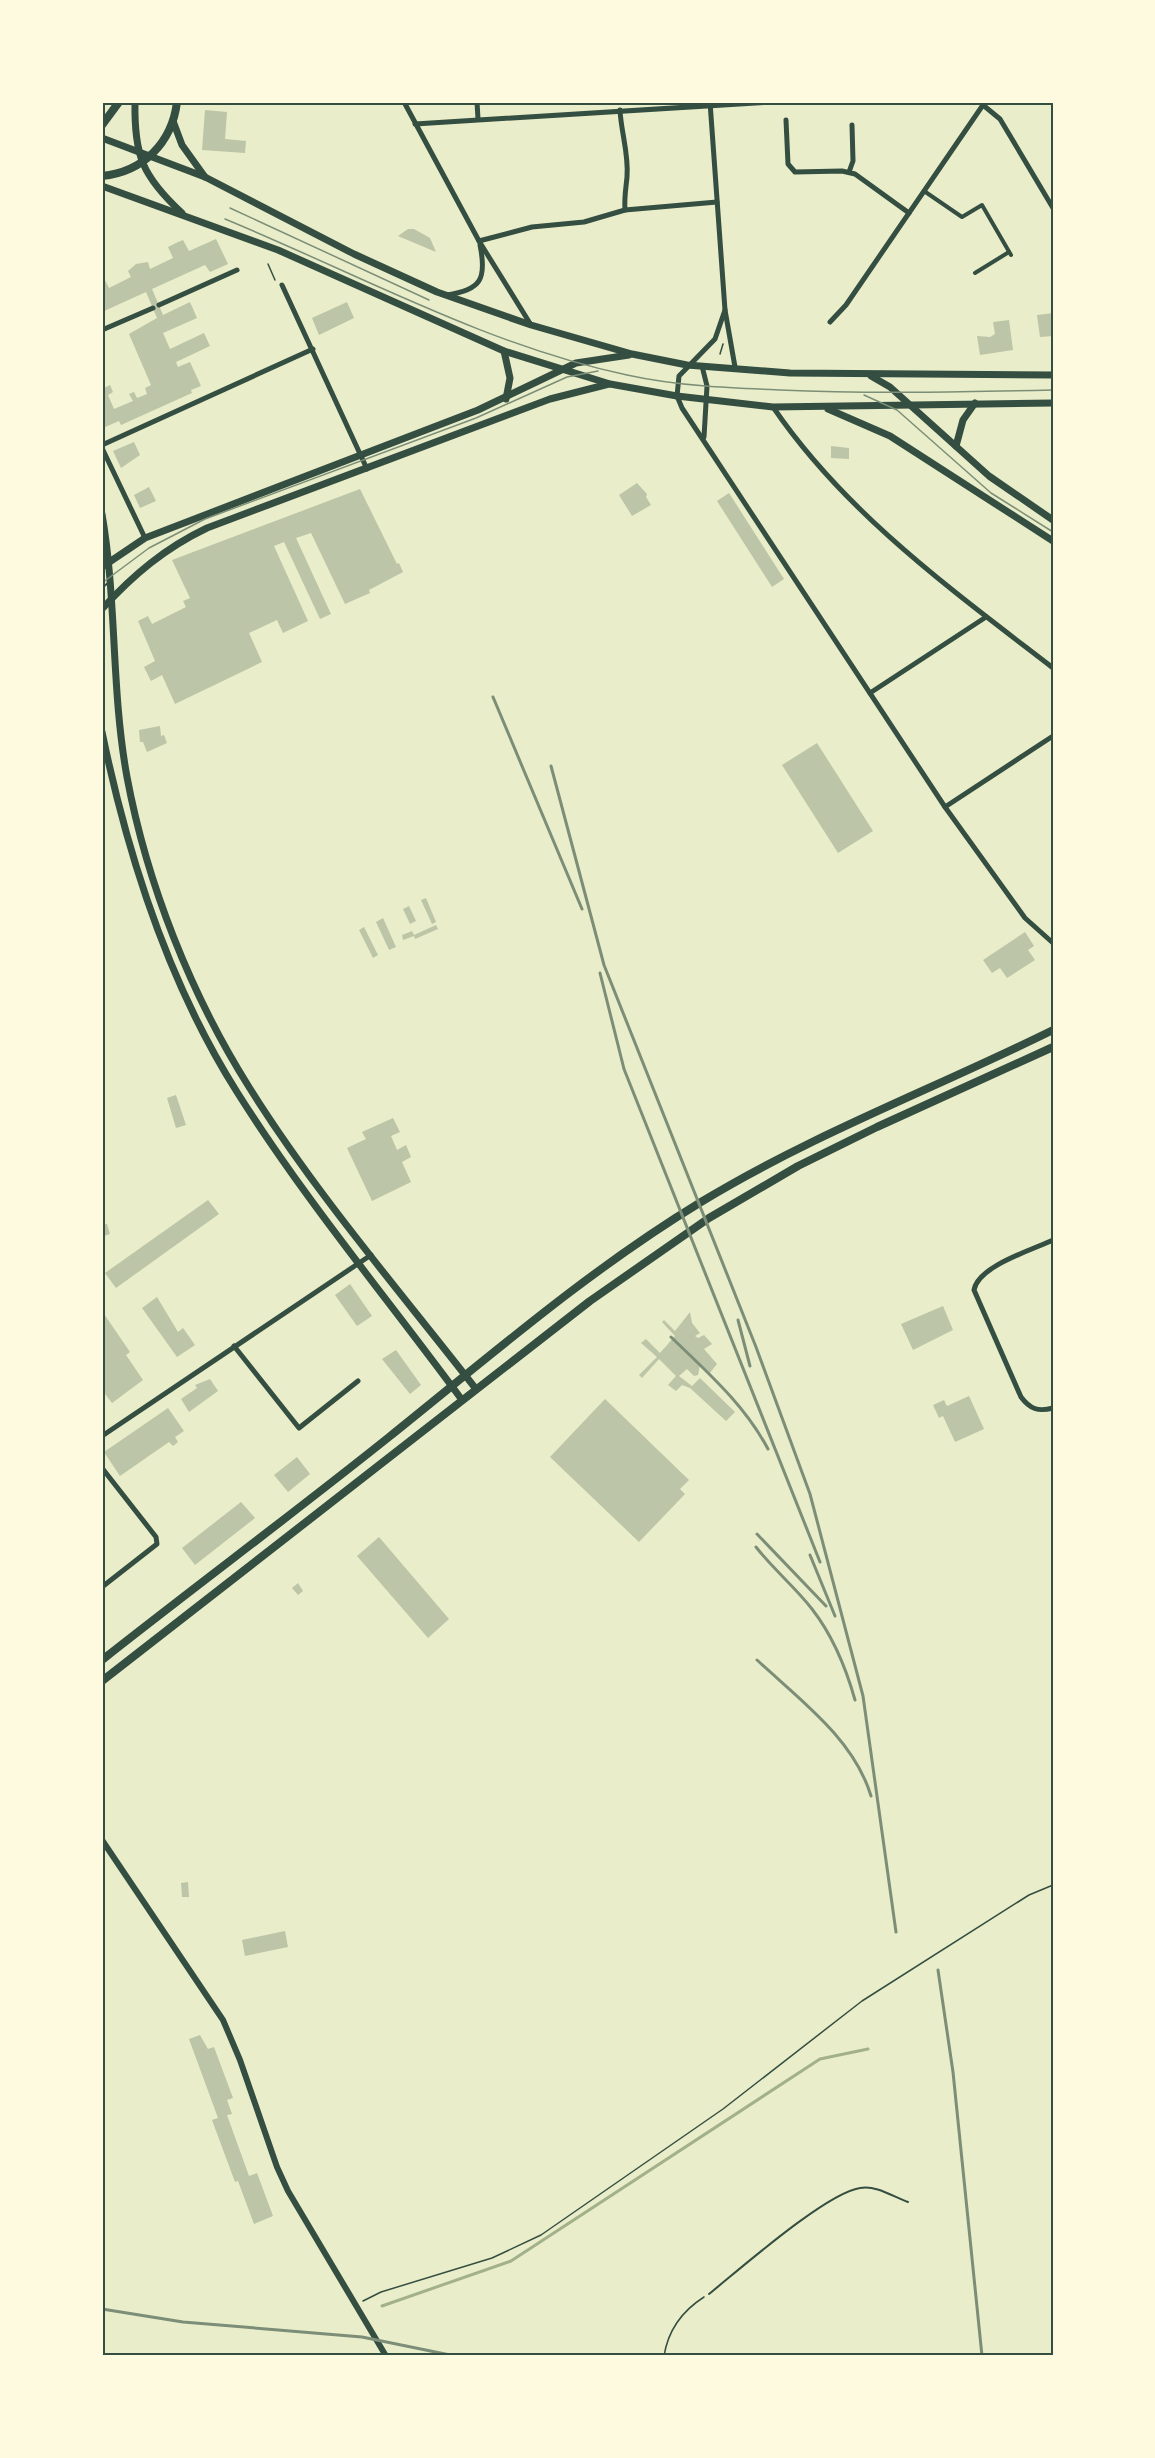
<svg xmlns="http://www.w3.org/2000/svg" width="1155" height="2458" viewBox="0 0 1155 2458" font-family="Roboto,sans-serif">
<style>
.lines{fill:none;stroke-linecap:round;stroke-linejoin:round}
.stream{stroke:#a3b18a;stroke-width:3}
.building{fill:#bcc5a7}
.path{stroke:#344e41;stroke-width:1.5}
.service{stroke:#344e41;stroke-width:2}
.pedestrian{stroke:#344e41;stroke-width:4}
.minor{stroke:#344e41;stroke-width:5}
.tertiary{stroke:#344e41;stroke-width:6}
.secondary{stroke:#344e41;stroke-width:7}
.primary{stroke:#344e41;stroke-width:8}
.tram{stroke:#7c8e77;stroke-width:1.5}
.rail{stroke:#7c8e77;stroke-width:3}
.neatline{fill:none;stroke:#344e41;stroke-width:2}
</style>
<rect width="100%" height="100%" fill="#e9edc9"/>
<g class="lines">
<polyline class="stream" points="382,2306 511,2261 820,2059 868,2049"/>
</g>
<g class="building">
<polygon points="205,110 227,112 225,139 246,141 245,153 202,150"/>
<polygon points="408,229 414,229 430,238 436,252 398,236"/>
<polygon points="216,239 228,264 210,272 205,265 152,289 163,315 190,302 197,318 163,333 170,349 204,333 210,346 176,362 178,367 190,362 201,386 191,390 192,393 121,425 119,421 103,428 102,389 110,385 113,392 108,395 114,409 133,401 129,394 134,392 137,398 147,394 145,388 151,385 129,334 157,318 146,292 102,312 102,274 109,288 131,277 128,271 136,264 148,262 150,269 173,258 168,247 178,242 183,240 189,251"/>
<polygon points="347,302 354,318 319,335 312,318"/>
<polygon points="1053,313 1053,336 1040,337 1037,315"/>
<polygon points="1009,320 1013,350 980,355 977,336 990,337 995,334 993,322"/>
<polygon points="134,442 140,455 121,468 113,451"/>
<polygon points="831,446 849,448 849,459 831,458"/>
<polygon points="637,483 647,494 646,497 651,505 632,516 619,495"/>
<polygon points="149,487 156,501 140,508 134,495"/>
<polygon points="360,489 397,564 399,563 403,572 369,590 370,593 345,604 311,533 296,538 331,614 320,619 284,542 274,546 308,621 283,633 277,620 249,633 262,662 175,704 162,675 151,681 144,667 155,661 138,621 148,616 152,624 186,607 183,601 190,598 172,560"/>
<polygon points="729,493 784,579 772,587 717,501"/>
<polygon points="160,726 161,736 164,735 167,743 147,752 143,742 140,742 139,730"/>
<polygon points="817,743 873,831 838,853 782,765"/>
<polygon points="426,898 436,922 432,924 421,900"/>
<polygon points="409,906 416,921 410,924 403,909"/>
<polygon points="383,918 396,947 389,950 376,922"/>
<polygon points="436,925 438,929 415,939 414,936 403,940 402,935 412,931 414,935"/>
<polygon points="364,927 378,955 373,958 359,930"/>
<polygon points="1025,932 1034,946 1028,950 1035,960 1007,978 1000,968 992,973 983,960"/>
<polygon points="176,1095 186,1125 176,1128 167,1098"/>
<polygon points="393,1118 400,1132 391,1136 397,1150 406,1145 411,1157 402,1162 411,1182 372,1201 347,1148 366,1139 362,1132"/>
<polygon points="208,1200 219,1214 116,1288 105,1273"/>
<polygon points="107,1224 110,1234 104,1236 102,1225"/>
<polygon points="350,1284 372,1316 357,1326 335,1295"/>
<polygon points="157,1297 178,1332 183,1328 195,1345 177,1357 142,1308"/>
<polygon points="943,1306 953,1330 913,1350 901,1324"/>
<polygon points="102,1311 130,1352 126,1355 143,1380 112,1403 102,1390"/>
<polygon points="690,1312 692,1323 700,1333 695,1336 698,1338 704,1335 712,1344 704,1349 717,1364 709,1374 700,1365 698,1375 694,1376 687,1369 679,1376 692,1386 700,1378 735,1412 726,1421 690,1388 682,1385 676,1391 668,1385 676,1376 659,1359 642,1378 639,1375 657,1357 641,1343 646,1339 660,1353 675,1336 662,1322 664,1320 675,1331"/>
<polygon points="396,1350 421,1385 410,1394 382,1359"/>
<polygon points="210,1379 218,1391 189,1412 181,1399 197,1388 195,1385"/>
<polygon points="969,1396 984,1429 955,1442 943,1416 939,1418 933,1405 944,1400 947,1406"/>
<polygon points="605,1399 689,1480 680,1489 685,1494 639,1542 550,1457"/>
<polygon points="168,1408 184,1431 175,1437 178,1442 173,1446 169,1442 120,1476 104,1452"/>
<polygon points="297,1457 310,1474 288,1492 274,1475"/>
<polygon points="241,1502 255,1518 195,1565 182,1548"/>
<polygon points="379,1537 449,1619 428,1638 357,1556"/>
<polygon points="298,1583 303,1591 298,1595 292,1588"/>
<polygon points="188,1882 189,1897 182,1897 181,1883"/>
<polygon points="285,1931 288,1947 245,1956 242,1940"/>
<polygon points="200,2035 208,2049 214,2047 233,2098 227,2100 232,2114 227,2115 249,2176 257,2173 273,2216 254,2224 238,2181 235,2182 212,2120 218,2118 189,2039"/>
</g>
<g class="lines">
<g class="path">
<polyline points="268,264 275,280"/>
<polyline points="720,354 723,344"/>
<polyline points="363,2301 381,2292 492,2258 541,2235 723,2109 862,2001 1029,1895 1053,1885"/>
<path d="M664 2356C668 2331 682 2311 704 2297"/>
</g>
<g class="service">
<polyline points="102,588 109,582"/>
<path d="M709 2294C739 2270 826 2193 860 2188 876 2185 892 2196 908 2202"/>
</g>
<g class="pedestrian">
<polyline points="924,191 962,217 982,205 1011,255"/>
<polyline points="975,273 1009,252"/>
</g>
<g class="minor">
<polyline points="404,102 479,241 531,325"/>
<polyline points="477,102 478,119"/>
<polyline points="710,102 725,310 735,367"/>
<polyline points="983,105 1000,119 1053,208"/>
<path d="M620 110C621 132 629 154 627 177 626 188 624 198 625 210"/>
<polyline points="786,120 788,164 795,172 842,171 855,174 909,213"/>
<polyline points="415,124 770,102"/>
<polyline points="849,172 853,161 852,125"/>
<polyline points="479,241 532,227 584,222 625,210 717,202"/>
<polyline points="282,285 367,469"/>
<path d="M447 295C481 290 487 279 480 245"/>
<polyline points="159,305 237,270"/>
<polyline points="725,310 715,339 679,376 677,396 682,408 945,807 1025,918 1053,943"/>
<polyline points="830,322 846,305 985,102"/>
<polyline points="102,330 153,308"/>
<polyline points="702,366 707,386 704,437"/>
<path d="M773 407C846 514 952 590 1053 668"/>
<polyline points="102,445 313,349"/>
<polyline points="102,448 145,538"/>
<polyline points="870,693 986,617"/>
<polyline points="945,807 1053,736"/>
<path d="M1053 1240C1032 1250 978 1266 974 1290L1021 1397C1030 1409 1038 1412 1053 1408"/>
<polyline points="234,1346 299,1428 358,1381"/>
<polyline points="102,1436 371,1255"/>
<polyline points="102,1468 156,1537 157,1544 102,1587"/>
</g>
<polyline class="tertiary" points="102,1840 223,2020 240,2060 277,2167 288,2191 386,2356"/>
<g class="secondary">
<path d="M135 102C134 155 142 176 182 213"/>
<polyline points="173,121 182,145 205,177"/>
<polyline points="102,138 205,177 354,254 437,292 531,325 632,354 687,365 790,373 1053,375"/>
<polyline points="102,186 278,250 504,351 610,384 677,396 773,407 1053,403"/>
<polyline points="504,351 510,378 506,399"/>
<polyline points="871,376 890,387 989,476 1053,520"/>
<polyline points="828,409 890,436 1053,541"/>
<polyline points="956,446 963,420 975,403"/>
<path d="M102 514C117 601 111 690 127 777 147 884 191 995 249 1087 316 1194 399 1290 476 1389"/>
<polyline points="102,567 145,538 478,410 576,363 629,355"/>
<path d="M102 609C133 575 165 548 207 528L550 399 609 384"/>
<path d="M102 732C128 858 168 983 237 1092 305 1200 387 1298 462 1400"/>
</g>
<g class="primary">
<polyline points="102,125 119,102"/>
<path d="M102 176C143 172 172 143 177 102"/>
<path d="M102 1660C197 1585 294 1513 389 1437 490 1356 589 1270 701 1202 813 1134 936 1088 1053 1030"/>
<polyline points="102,1681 590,1301 709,1218 798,1166 877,1127 1053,1047"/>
</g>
<g class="tram">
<polyline points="230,208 429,300"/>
<path d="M225 219C358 274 486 345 627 375 677 386 729 388 780 390 871 394 962 392 1053 390"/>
<polyline points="864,395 897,410 991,493 1053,532"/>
<polyline points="102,583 149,548 205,519 476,418 567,377 598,371"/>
</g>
<g class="rail">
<polyline points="493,697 582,909"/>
<polyline points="551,766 604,965 756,1347 810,1494 863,1696 896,1932"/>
<polyline points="600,973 624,1069 820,1562"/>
<polyline points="738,1320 750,1366"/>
<path d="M671 1337C707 1372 744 1404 768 1449"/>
<polyline points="757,1534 826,1606"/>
<path d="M756 1547C773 1569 795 1587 812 1609 833 1636 846 1668 855 1700"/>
<polyline points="810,1555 835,1616"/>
<path d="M757 1660C799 1699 854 1739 871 1796"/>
<polyline points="938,1970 953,2072 982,2356"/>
<polyline points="102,2309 183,2322 362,2337 455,2356"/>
</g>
</g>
<rect width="1155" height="2458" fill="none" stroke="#fefae0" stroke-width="207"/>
<rect x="104" y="104" width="948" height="2250" class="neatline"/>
</svg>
